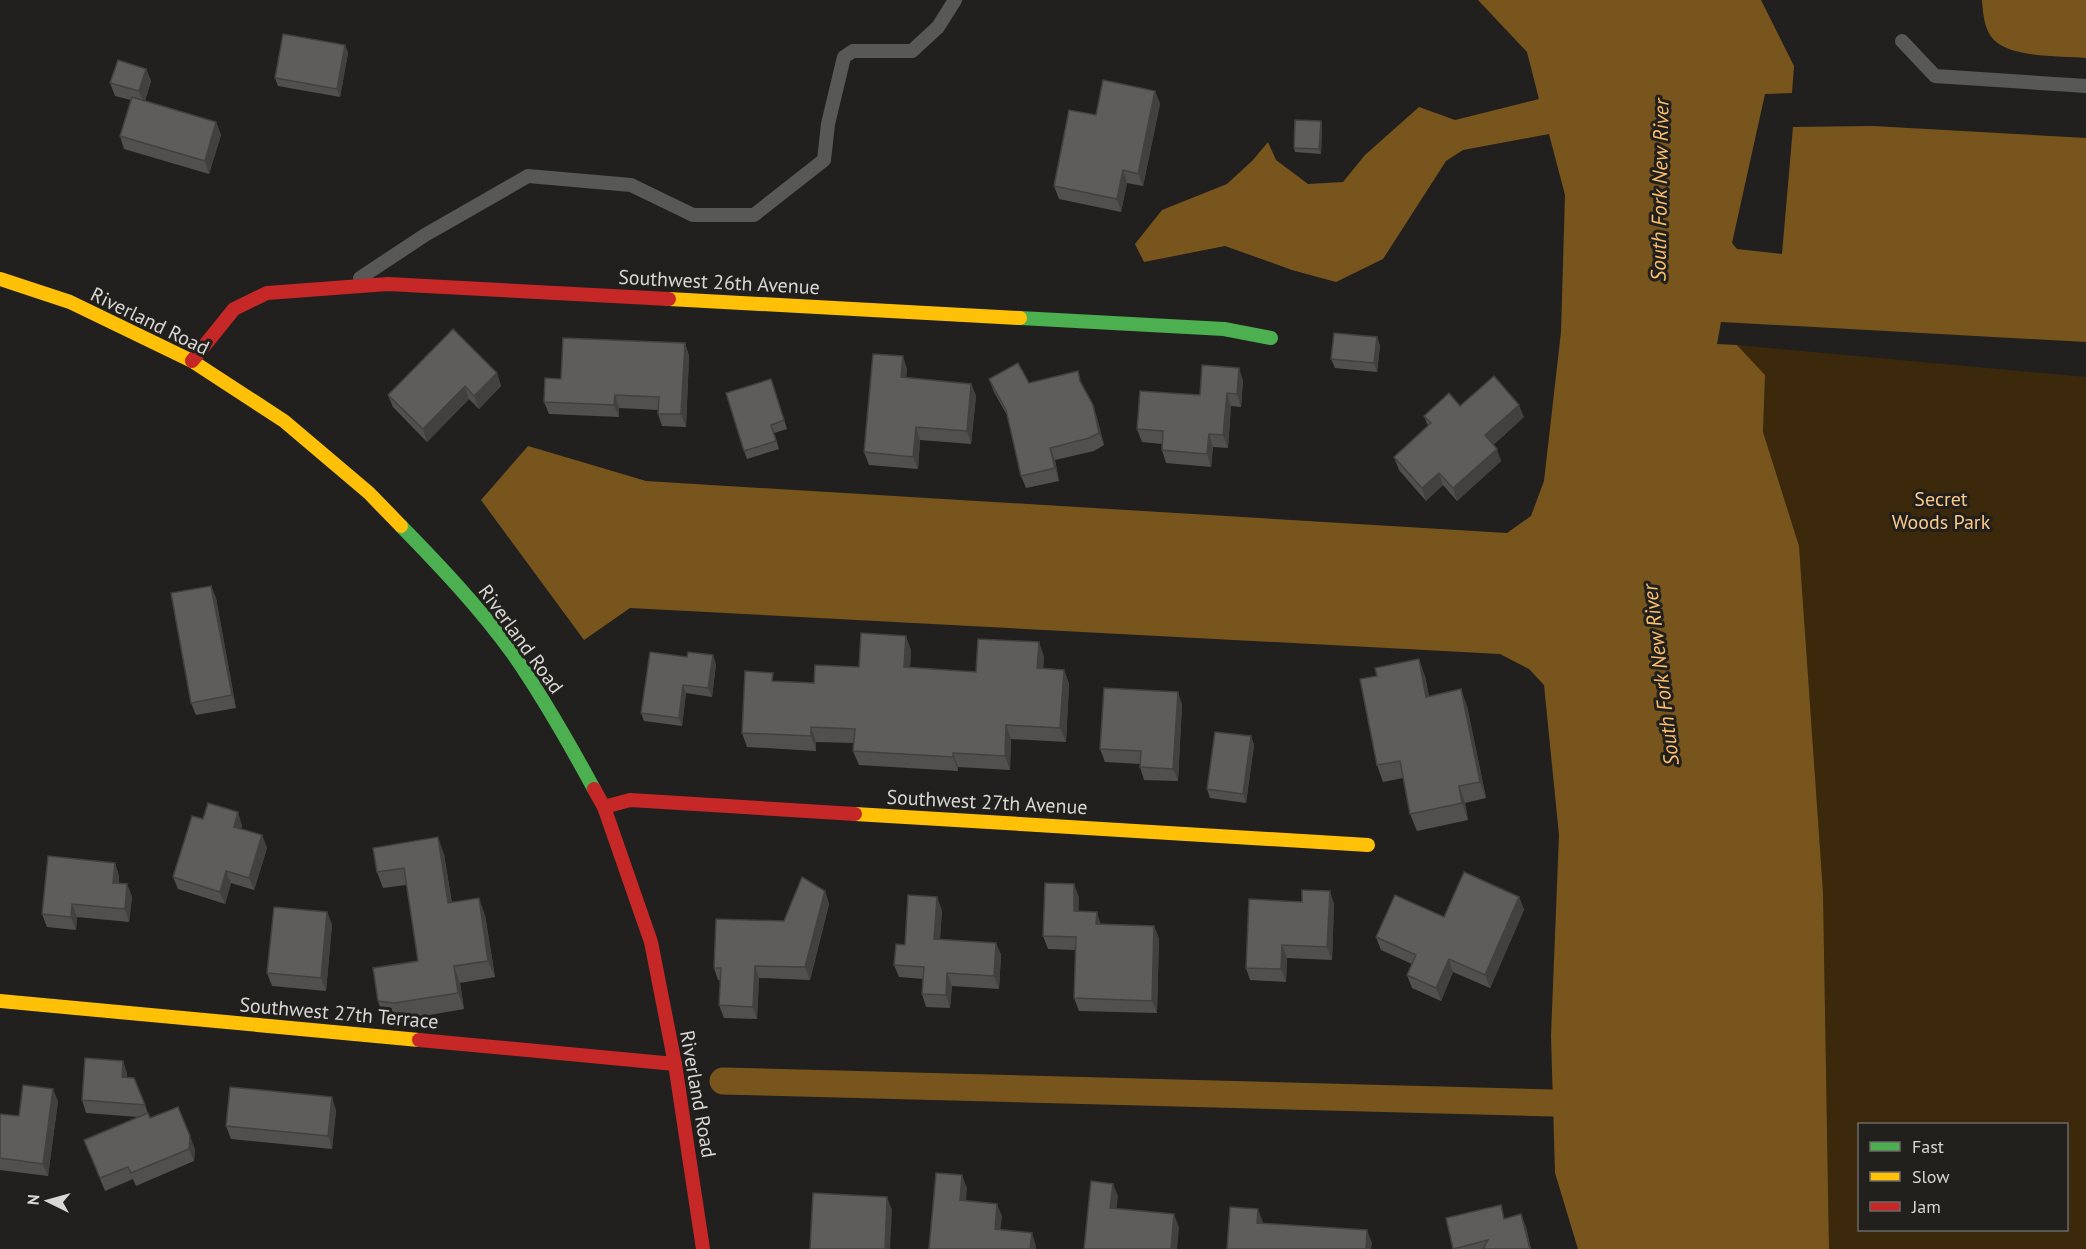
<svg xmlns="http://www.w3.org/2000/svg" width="2086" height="1249" viewBox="0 0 2086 1249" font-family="'PT Sans',sans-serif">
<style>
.green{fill:#3c280a;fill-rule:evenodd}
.water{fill:#79551e}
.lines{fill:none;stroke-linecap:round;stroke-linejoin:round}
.canal{stroke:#79551e;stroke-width:27}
.lane{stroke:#585857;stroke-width:14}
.fast{stroke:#4caf50;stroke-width:14}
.slow{stroke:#ffc107;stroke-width:14}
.jam{stroke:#c62828;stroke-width:14}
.wall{fill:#51504f}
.shaded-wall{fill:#424140}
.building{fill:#5e5d5c;stroke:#424140;stroke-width:1.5}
.labels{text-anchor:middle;stroke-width:6;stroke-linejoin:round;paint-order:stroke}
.street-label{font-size:20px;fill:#d8d7d5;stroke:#22201d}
.park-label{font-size:20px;fill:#fbca8c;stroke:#22201d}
.water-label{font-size:21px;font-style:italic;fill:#fcbf6e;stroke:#22201d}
</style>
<rect width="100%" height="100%" fill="#21201e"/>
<path class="green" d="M1737 345 2086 377V1249H1829L1823 892 1799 546 1763 432 1765 375ZM1860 1124H2066V1230H1860Z"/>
<g class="water">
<polygon points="1478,0 1761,0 1794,66 1792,93 1765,94 1732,243 1737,249 1782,254 1793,127 1873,126 2086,138 2086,342 1721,322 1717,344 1737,345 1765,375 1763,432 1799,546 1823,892 1829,1249 1578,1249 1555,1173 1551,1036 1559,835 1544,685 1529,669 1500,654 630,608 584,640 481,500 528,446 646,481 1507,533 1531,516 1544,481 1561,332 1565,195 1549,134 1463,150 1446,161 1383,259 1336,282 1292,270 1225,246 1144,262 1135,244 1162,210 1227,184 1253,160 1268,142 1276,160 1308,184 1343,182 1365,155 1419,107 1455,120 1539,99 1527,52"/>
<path d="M1982 0H2086V58C2061 56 2012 58 1994 40 1984 30 1983 13 1982 0Z"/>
</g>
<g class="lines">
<polyline class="canal" points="723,1081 1589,1104"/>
<g class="lane">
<polyline points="1902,41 1935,76 2086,86"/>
<polyline points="360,278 425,235 528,176 631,185 693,215 754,215 824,160 828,124 844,57 853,51 912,51 938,27 955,0"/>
</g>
<g class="fast">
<polyline points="1020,318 1224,329 1271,338"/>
<path d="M401 526C440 566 480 608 513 654 543 697 569 743 594 789"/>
</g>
<g class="slow">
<polyline points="0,279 70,302 192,361 284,421 369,493 401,526"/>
<polyline points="669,299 1020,318"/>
<polyline points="855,814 1368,845"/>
<polyline points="0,1001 419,1040"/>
</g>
<g class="jam">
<polyline points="192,361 234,309 267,293 388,284 669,299"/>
<polyline points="594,789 604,807 651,942 675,1064 703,1249"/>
<polyline points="604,807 630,800 855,814"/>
<polyline points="419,1040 675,1064"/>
</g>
</g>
<g class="wall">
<polygon points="345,45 348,53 340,97 278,86 275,78"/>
<polygon points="146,69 151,81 145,101 216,122 221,135 209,174 124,149 120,136 131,100 115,96 110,83"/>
<polygon points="1155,91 1160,104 1143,186 1127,183 1121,212 1059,199 1054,186 1096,115"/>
<polygon points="1321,121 1322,126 1321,154 1295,152 1294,148"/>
<polygon points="1377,337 1380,346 1377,372 1335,368 1331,359"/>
<polygon points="685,343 689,356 686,427 662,426 658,414 658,410 619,408 619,417 549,414 544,402 561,379"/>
<polygon points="907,369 906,378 971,384 976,396 971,444 920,440 918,469 869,465 864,452"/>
<polygon points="497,373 501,386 479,409 469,399 427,442 393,407 388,395"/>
<polygon points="771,379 787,429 774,433 779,449 747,459 744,451"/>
<polygon points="989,379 1029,383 1082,384 1083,387 1093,405 1097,418 1104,445 1094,451 1055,460 1059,481 1026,488 1021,476 1008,417 994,392"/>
<polygon points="1243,380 1241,407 1231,406 1228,448 1213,447 1211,467 1166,463 1162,450 1162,444 1142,442 1137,429 1200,395"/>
<polygon points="1460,406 1524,417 1493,445 1501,461 1457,501 1443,485 1426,501 1399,470 1394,457 1428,426 1424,416"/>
<polygon points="211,586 216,598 236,708 196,715 191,703"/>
<polygon points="911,650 910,668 976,672 1044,656 1043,669 1064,670 1069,684 1066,742 1011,739 1010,770 958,767 958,771 859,765 853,751 854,743 816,742 816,751 747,747 742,733 776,681 814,683"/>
<polygon points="687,657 716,664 712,697 686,693 682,726 644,721 641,713"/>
<polygon points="1425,676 1429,696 1467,706 1486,798 1465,803 1468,820 1417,831 1410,814 1403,778 1383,782 1377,765"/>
<polygon points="1182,704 1178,781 1144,780 1140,767 1140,764 1105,762 1100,749"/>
<polygon points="1251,736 1254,745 1246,803 1210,798 1207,789"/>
<polygon points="203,819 242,825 241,829 262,835 267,848 254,890 231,883 225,904 178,889 173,877"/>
<polygon points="444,854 452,903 485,915 495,977 460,983 464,1009 401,1020 384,1018 378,1001 418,961 406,885 383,888 377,872"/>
<polygon points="115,863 119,876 119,883 127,884 132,897 129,922 77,917 76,930 47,927 42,914"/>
<polygon points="825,891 829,904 810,980 759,978 757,1019 724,1018 719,1005 721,981 718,980 714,968 784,921"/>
<polygon points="1079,897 1078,912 1101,925 1154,926 1159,939 1157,1013 1079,1011 1074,998 1076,950 1048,949 1043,936"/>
<polygon points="1519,897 1524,910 1490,988 1453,972 1441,1001 1412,988 1407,975 1412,964 1381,950 1376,937 1444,917"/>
<polygon points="1334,904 1332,960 1287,958 1286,982 1250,980 1246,968"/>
<polygon points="942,910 940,939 996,943 1001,955 999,989 952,986 950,1008 926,1007 922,994 923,979 899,977 894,965 905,945"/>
<polygon points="327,912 332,925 326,991 272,986 267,973"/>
<polygon points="123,1061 127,1074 127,1077 134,1078 150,1118 195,1149 194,1161 136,1186 133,1179 105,1191 84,1140 138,1117 86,1113 82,1100"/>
<polygon points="58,1101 48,1176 0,1170 0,1114 19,1116"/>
<polygon points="336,1110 332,1149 231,1139 226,1126"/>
<polygon points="1506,1218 1526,1227 1531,1249 1454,1249"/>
</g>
<g class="shaded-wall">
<polygon points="345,45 348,53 340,97 337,89"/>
<polygon points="146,69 151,81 144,104 139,91"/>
<polygon points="1155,91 1160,104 1143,186 1138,174"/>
<polygon points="1321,121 1322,126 1321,154 1319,149"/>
<polygon points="216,122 221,135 209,174 205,161"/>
<polygon points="1123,170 1127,183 1121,212 1117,199"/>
<polygon points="1377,337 1380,346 1377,372 1374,363"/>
<polygon points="685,343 689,356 686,427 681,414"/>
<polygon points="903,356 907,369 905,390 901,377"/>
<polygon points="1239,368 1243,380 1241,407 1237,394"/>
<polygon points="497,373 501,386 479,409 474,396"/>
<polygon points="971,384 976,396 971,444 967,431"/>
<polygon points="465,386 469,399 427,442 423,429"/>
<polygon points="1227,393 1231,406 1228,448 1223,435"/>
<polygon points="615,395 619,408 619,417 614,405"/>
<polygon points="1093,405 1097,418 1104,445 1099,433"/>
<polygon points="1519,405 1524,417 1490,448 1485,435"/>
<polygon points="916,427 920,440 918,469 913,457"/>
<polygon points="1209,434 1213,447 1211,467 1207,454"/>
<polygon points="1050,448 1055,460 1059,481 1055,468"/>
<polygon points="1497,449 1501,461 1457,501 1453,488"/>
<polygon points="1439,473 1443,485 1426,501 1422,488"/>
<polygon points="211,586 216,598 236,708 232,695"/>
<polygon points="906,636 911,650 909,682 904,667"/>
<polygon points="1039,642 1044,656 1042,683 1037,668"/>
<polygon points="713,655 716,664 712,697 708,688"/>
<polygon points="1419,659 1425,676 1432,713 1426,697"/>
<polygon points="1064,670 1069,684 1066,742 1060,728"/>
<polygon points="683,685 686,693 682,726 679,718"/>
<polygon points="1461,689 1467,706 1486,798 1480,782"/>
<polygon points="1178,692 1182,704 1178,781 1173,769"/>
<polygon points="1006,725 1011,739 1010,770 1005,756"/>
<polygon points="811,727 816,742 816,751 811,736"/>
<polygon points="1251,736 1254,745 1246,803 1243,794"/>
<polygon points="953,753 958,767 958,771 953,757"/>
<polygon points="1459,786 1465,803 1468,820 1462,803"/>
<polygon points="238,812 242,825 238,839 234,827"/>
<polygon points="262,835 267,848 254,890 249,878"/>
<polygon points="438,837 444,854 454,920 448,903"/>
<polygon points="115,863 119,876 118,895 113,883"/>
<polygon points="226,871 231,883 225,904 220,892"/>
<polygon points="127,884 132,897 129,922 125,909"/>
<polygon points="1074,884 1079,897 1078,924 1074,911"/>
<polygon points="825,891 829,904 810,980 805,967"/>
<polygon points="1330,891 1334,904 1332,960 1327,947"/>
<polygon points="937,897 942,910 939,951 934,939"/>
<polygon points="1519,897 1524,910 1490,988 1485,975"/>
<polygon points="479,898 485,915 495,977 488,961"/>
<polygon points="72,904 77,917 76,930 71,917"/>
<polygon points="327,912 332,925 326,991 321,978"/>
<polygon points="1097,912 1101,925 1096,924"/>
<polygon points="1154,926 1159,939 1157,1013 1152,1001"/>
<polygon points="996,943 1001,955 999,989 994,976"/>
<polygon points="1282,945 1287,958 1286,982 1281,969"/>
<polygon points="1449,959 1453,972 1441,1001 1436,988"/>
<polygon points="454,966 460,983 464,1009 458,993"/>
<polygon points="755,966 759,978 757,1019 753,1007"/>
<polygon points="947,973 952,986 950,1008 946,995"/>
<polygon points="123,1061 127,1074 126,1089 122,1077"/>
<polygon points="53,1089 58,1101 48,1176 43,1164"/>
<polygon points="332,1097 336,1110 332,1149 328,1136"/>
<polygon points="190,1136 195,1149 194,1161 189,1149"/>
<polygon points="962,1175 967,1188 965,1213 960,1200"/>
<polygon points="1113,1184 1118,1196 1115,1221 1110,1208"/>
<polygon points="887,1197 892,1210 890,1249 885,1249"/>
<polygon points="997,1204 1002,1216 999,1242 995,1229"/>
<polygon points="1258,1209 1263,1222 1262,1236 1257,1223"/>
<polygon points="1174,1214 1179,1227 1177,1249 1171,1249"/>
<polygon points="1521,1214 1526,1227 1531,1249 1530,1249"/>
<polygon points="1367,1230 1372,1243 1371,1249 1366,1249"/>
<polygon points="1032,1233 1036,1246 1036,1249 1030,1249"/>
</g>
<g class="building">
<polygon points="283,34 345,45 337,89 275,78"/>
<polygon points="118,60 146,69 139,91 110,83"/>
<polygon points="1103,80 1155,91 1138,174 1123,170 1117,199 1054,186 1069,110 1096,115"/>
<polygon points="132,97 216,122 205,161 120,136"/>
<polygon points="1295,120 1321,121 1319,149 1294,148"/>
<polygon points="453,329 497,373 474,396 465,386 423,429 388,395"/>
<polygon points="1334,333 1377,337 1374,363 1331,359"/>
<polygon points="563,338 685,343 681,414 658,414 659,397 615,395 614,405 544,402 545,378 561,379"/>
<polygon points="873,354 903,356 901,377 971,384 967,431 916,427 913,457 864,452"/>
<polygon points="1018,363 1029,383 1078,371 1080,381 1093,405 1099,433 1089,438 1050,448 1055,468 1021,476 1006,410 989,379"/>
<polygon points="1202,365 1239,368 1237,394 1227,393 1223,435 1209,434 1207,454 1162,450 1163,431 1137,429 1140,391 1200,395"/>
<polygon points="1494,376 1519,405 1485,435 1497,449 1453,488 1439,473 1422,488 1394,457 1431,423 1424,416 1449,393 1460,406"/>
<polygon points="771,379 784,420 771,425 776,441 744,451 726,393"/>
<polygon points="211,586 232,695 191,703 171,593"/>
<polygon points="861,633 906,636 904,667 976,672 978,639 1039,642 1037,668 1064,670 1060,728 1006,725 1005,756 953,753 953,757 853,751 855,729 811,727 811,736 742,733 745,671 773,673 772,681 814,683 815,665 859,667"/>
<polygon points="650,652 687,657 688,652 713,655 708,688 683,685 679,718 641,713"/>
<polygon points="1419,659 1426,697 1461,689 1480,782 1459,786 1462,803 1410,814 1400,761 1377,765 1360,679 1377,676 1375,668"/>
<polygon points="1104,688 1178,692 1173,769 1140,767 1141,751 1100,749"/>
<polygon points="1215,732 1251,736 1243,794 1207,789"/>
<polygon points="208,803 238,812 234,827 262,835 249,878 226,871 220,892 173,877 192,816 203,819"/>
<polygon points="438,837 448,903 479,898 488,961 454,966 458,993 395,1003 378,1001 373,968 418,961 404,868 377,872 373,848"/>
<polygon points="48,856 115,863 113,883 127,884 125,909 72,904 71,917 42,914"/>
<polygon points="1464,872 1519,897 1485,975 1449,959 1436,988 1407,975 1416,955 1376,937 1395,895 1444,917"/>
<polygon points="802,877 825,891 805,967 755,966 753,1007 719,1005 721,968 714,968 716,919 784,921"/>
<polygon points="1045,883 1074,884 1074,911 1097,912 1096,924 1154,926 1152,1001 1074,998 1076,937 1043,936"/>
<polygon points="1302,890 1330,891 1327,947 1282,945 1281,969 1246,968 1249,899 1302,902"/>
<polygon points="908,895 937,897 934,939 996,943 994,976 947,973 946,995 922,994 924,967 894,965 896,944 905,945"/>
<polygon points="274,907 327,912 321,978 267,973"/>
<polygon points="85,1058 123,1061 122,1077 134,1078 145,1105 82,1100"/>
<polygon points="23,1085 53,1089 43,1164 0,1158 0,1114 19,1116"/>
<polygon points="230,1087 332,1097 328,1136 226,1126"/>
<polygon points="178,1107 190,1136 189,1149 131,1173 128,1167 100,1178 84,1140 148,1113 150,1118"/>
<polygon points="936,1173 962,1175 960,1200 997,1204 995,1229 1032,1233 1030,1249 929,1249"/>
<polygon points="1091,1181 1113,1184 1110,1208 1174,1214 1171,1249 1084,1249"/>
<polygon points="813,1193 887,1197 885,1249 810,1249"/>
<polygon points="1501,1205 1504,1219 1521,1214 1530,1249 1483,1249 1488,1240 1453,1249 1446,1218"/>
<polygon points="1230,1207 1258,1209 1257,1223 1367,1230 1366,1249 1227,1249"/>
</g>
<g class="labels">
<g class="street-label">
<text transform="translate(719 282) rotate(3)" y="7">Southwest 26th Avenue</text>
<text transform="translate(150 321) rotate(26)" y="7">Riverland Road</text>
<text transform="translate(521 639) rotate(54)" y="7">Riverland Road</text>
<text transform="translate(987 802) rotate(3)" y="7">Southwest 27th Avenue</text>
<text transform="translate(339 1013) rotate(5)" y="7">Southwest 27th Terrace</text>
<text transform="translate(698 1094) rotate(80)" y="7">Riverland Road</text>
</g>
<g class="park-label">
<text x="1941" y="506">Secret<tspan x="1941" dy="23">Woods Park</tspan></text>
</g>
<g class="water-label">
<text transform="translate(1660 190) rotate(-89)" y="7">South Fork New River</text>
<text transform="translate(1661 675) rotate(-97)" y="7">South Fork New River</text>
</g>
</g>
<rect x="1858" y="1123" width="210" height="108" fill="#22201d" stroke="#6b6967" stroke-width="1.5"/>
<rect x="1870" y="1142" width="30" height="9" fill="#4caf50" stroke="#6b6967" stroke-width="1.5"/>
<text x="1912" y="1153" font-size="18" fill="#d8d7d5">Fast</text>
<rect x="1870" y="1172" width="30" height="9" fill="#ffc107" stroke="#6b6967" stroke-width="1.5"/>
<text x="1912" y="1183" font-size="18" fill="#d8d7d5">Slow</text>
<rect x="1870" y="1202" width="30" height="9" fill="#c62828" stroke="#6b6967" stroke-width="1.5"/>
<text x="1912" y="1213" font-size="18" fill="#d8d7d5">Jam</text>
<g transform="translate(48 1201) rotate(275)" stroke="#22201d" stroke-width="4.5" paint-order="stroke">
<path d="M0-4.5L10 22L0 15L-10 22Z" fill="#d8d7d5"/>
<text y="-9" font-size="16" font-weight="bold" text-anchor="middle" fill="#d8d7d5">N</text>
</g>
</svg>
